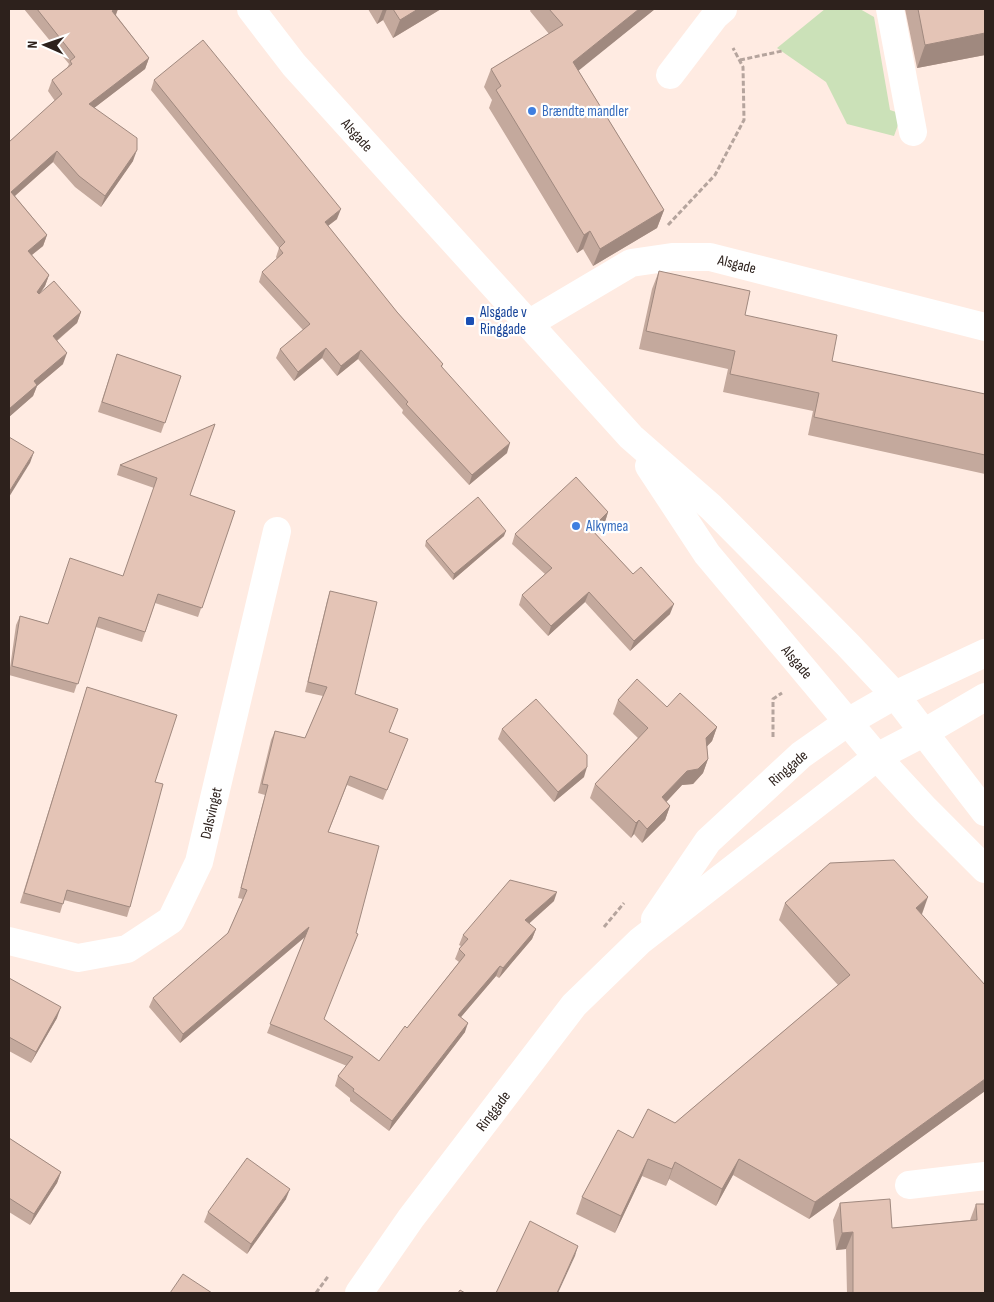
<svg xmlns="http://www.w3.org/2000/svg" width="994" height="1302" viewBox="0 0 994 1302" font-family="'Sofia Sans Condensed',sans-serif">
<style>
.green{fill:#cbe1b8}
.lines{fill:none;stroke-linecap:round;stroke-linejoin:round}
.path{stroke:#b5a49d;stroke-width:3;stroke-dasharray:5 2.5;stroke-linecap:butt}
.minor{stroke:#fff;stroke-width:28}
.wall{fill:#c4a99d}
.shaded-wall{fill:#a0897f}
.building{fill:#e4c4b6;stroke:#a0897f}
.shop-dot{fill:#3f7fe0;stroke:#fff;stroke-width:2}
.transit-dot{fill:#1a4fb4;stroke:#fff;stroke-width:2}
.labels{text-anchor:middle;stroke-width:4.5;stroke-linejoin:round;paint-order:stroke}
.shop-label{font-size:15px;fill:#366cbe;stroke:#fff;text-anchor:start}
.street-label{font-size:15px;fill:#2d211c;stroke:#fff}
.transit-label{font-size:15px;fill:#164399;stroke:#fff;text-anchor:start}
</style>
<rect width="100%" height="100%" fill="#ffebe2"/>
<polygon class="green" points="825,9 860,9 874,17 890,110 902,114 894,136 847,124 826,82 777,48"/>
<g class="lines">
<g class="path">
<polyline points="740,60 782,51"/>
<polyline points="668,225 715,175 744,120 743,67 733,48"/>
<polyline points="773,737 773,699 782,693"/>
<polyline points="604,927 624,903"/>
<polyline points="316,1293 329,1275"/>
</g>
<g class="minor">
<polyline points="251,9 294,65 631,437 711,507 848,645 895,695 985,812"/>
<polyline points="890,9 913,132"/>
<polyline points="670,75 715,16 723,9"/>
<polyline points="528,324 631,263 672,257 710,257 985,327"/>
<polyline points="649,466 707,554 795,659 877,757 925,809 985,869"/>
<polyline points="655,919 708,841 801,755 848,722 895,695 985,653"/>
<polyline points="9,941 78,958 127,949 171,920 199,862 277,531"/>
<polyline points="909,1185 985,1176"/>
<polyline points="359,1293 411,1218 574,1005 640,941 877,757 925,732 985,697"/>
</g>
</g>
<g class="wall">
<polygon points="24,9 118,9 116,15 149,58 145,69 94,108 133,161 101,207 75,187 53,162 15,196 47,235 43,246 32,255 49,275 45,286 41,292 81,312 77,323 57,341 63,364 37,386 33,396 9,417 9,142 55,101 48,91 52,80 67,68 69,64"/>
<polygon points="368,9 441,9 393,38 383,20 377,24"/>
<polygon points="531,9 655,9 578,70 664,210 657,228 593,266 583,249 577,253 489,108 492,100 484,87 491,69 549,34 530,11"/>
<polygon points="905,9 985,9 985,55 917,68"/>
<polygon points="154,80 337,219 328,226 397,312 443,364 442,367 507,453 469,485 402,413 403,410 358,359 337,376 322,358 294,381 276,358 280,349 303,330 259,282 262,272 277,259 276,257 279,248 151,90"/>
<polygon points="659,271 745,315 832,361 985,395 985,474 808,435 813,411 723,392 728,369 639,349 652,289"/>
<polygon points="117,354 181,376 161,433 98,412"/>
<polygon points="215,424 190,495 235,511 198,617 155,603 142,642 96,627 74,693 9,675 16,625 20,616 48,624 123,576 154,488 117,475 120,465"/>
<polygon points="608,512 605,522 594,532 670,614 630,651 585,602 548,636 519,605 522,595 545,574 512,544 515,534"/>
<polygon points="504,536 453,580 425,546 426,541"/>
<polygon points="330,591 355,694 398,709 389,732 408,739 383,800 347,785 328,833 324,1019 379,1061 407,1028 459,962 455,959 459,949 461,946 459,945 463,935 554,901 529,923 536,929 532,939 499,978 496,976 461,1017 465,1032 389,1131 350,1101 350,1098 335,1086 338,1076 347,1066 267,1033 305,937 180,1043 149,1007 153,998 228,933 243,899 238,898 265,795 258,793 271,740 275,731 305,738 323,696 305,692 327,601"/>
<polygon points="87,687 155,782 130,907 127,917 64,900 60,913 20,903"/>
<polygon points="618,700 667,707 717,727 712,741 707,746 708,759 703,773 693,784 682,785 666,802 670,806 665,820 642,843 634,834 631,838 590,798 595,784 638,738 613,714"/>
<polygon points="502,729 584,777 554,802 498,739"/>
<polygon points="785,903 922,914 921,915 985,985 985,1091 809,1219 733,1175 716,1206 669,1179 666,1186 642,1176 615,1233 576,1214 582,1197 633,1138 675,1123 838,985 779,920"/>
<polygon points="9,978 57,1018 31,1063 9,1051"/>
<polygon points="9,1138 61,1172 57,1183 30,1225 9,1212"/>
<polygon points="286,1199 247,1254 204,1222 208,1212"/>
<polygon points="840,1203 892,1228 970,1220 976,1204 985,1293 847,1293 846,1249 836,1250 833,1220"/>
</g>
<g class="shaded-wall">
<polygon points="115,9 118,9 115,16 112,11"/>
<polygon points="383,9 387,9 383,20 377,24"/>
<polygon points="418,9 441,9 393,38 400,20"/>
<polygon points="639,9 655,9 567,80 573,62"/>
<polygon points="985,33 985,55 917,68 925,45"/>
<polygon points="149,58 145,69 85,115 89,104"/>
<polygon points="137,150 133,161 101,207 105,196"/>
<polygon points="57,151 53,162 9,201 11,192"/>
<polygon points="341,209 337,219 321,231 325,222"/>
<polygon points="664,210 657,228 593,266 600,249"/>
<polygon points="590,231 583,249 577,253 584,235"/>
<polygon points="47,235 43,246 24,261 28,251"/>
<polygon points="49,275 45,286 33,303 37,292"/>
<polygon points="81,312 77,323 49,347 53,336"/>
<polygon points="326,348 322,358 294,381 298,372"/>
<polygon points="361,350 358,359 337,376 341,366"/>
<polygon points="67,353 63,364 37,386 33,396 9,417 9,409 34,381"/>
<polygon points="510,443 507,453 469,485 472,475"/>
<polygon points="34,452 30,463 9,497 9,492"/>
<polygon points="608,512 605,522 587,539 591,529"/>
<polygon points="506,531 504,536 453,580 454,574"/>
<polygon points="589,592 585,602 548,636 551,626"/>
<polygon points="674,604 670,614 630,651 634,641"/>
<polygon points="717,727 712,741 701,753 706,738"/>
<polygon points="708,759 703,773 693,784 682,785 657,812 662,797 687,771"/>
<polygon points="587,767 584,777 554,802 558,792"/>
<polygon points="670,806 665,820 642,843 647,829"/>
<polygon points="639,820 634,834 631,838 636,823"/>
<polygon points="557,892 554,901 522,930 525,920"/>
<polygon points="928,897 922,914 910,925 916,908"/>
<polygon points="309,927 306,936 180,1043 183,1034"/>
<polygon points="536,929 532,939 499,978 503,968"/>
<polygon points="500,966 496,976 455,1024 458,1015"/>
<polygon points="61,1007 57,1018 31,1063 36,1052"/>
<polygon points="468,1023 465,1032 389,1131 392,1121"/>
<polygon points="985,1079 985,1091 809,1219 815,1202"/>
<polygon points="648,1159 642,1176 615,1233 621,1216"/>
<polygon points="739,1159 733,1175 716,1206 722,1189"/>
<polygon points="675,1162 669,1179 666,1186 672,1169"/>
<polygon points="61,1172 57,1183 30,1225 34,1214"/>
<polygon points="290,1189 286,1199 247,1254 251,1244"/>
<polygon points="853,1232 846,1249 836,1250 842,1233"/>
<polygon points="578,1246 575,1256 558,1293 557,1293"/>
</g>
<g class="building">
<polygon points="37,9 115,9 112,11 149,58 89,104 137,138 137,150 105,196 79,176 57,151 11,192 47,235 28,251 49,275 37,292 39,294 54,281 81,312 53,336 67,353 34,381 37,385 9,409 9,142 62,94 52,80 72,64 70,61 75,57"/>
<polygon points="393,9 418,9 400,20"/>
<polygon points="549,9 639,9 573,62 664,210 600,249 590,231 584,235 496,90 501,86 491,69 563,25"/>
<polygon points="918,9 985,9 985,33 925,45"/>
<polygon points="203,40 341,209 325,222 397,312 443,364 441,366 510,443 472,475 406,404 408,402 361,350 341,366 326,348 298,372 280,349 310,324 262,272 283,253 279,248 285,242 154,80"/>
<polygon points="659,271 750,291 745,315 837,335 832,361 985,394 985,455 814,417 819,393 730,374 735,351 646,331"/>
<polygon points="117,354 181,376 165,423 102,402"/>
<polygon points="215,424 190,495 235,511 202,608 158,594 145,632 99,617 78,684 12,666 20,616 48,624 70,558 123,576 157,478 120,465"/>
<polygon points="9,437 34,452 9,492"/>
<polygon points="576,477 608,512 591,529 633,574 641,567 674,604 634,641 589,592 551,626 522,595 552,568 515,534"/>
<polygon points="478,497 506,531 454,574 426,541"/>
<polygon points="330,591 377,602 355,694 398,709 389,732 408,739 387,790 350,776 328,832 379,846 356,933 358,934 324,1019 379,1061 405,1026 407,1028 465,955 459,949 468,939 463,935 510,880 557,892 525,920 536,929 503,968 500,966 458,1015 468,1023 392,1121 353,1091 354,1089 338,1076 353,1057 270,1024 309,927 183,1034 153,998 228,933 247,890 241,888 268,785 262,784 275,731 305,738 327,687 308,682"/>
<polygon points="637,679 667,707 680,693 717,727 706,738 708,759 698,769 687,771 662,797 670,806 647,829 639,820 636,823 595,784 648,728 618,700"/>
<polygon points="87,687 177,715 155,782 163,784 130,907 67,890 63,904 24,893"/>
<polygon points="536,699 587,755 587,767 558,792 502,729"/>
<polygon points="894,860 928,897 916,908 985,985 985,1079 815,1202 739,1159 722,1189 675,1162 672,1169 648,1159 621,1216 582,1197 618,1130 633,1138 648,1109 675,1123 850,975 785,903 830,863"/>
<polygon points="9,978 61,1007 36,1052 9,1037"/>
<polygon points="9,1138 61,1172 34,1214 9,1198"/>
<polygon points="247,1158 290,1189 251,1244 208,1212"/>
<polygon points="890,1199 892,1228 977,1220 976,1204 985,1204 985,1293 853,1293 853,1232 842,1233 840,1203"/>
<polygon points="530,1221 578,1246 557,1293 496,1293"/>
<polygon points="183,1274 212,1293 170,1293"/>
<polygon points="460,1290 465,1293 458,1293"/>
</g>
<g class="shop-dot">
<circle cx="532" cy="111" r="5"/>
<circle cx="576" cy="526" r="5"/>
</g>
<rect class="transit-dot" x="465" y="316" width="10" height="10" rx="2.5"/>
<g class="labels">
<g class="shop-label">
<text x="542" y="116">Brændte mandler</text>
<text x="586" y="531">Alkymea</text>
</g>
<g class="street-label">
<text transform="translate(357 135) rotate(48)" y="5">Alsgade</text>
<text transform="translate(737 264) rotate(14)" y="5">Alsgade</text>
<text transform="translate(797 662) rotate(50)" y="5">Alsgade</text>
<text transform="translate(788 768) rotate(-41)" y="5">Ringgade</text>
<text transform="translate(211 813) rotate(-77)" y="5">Dalsvinget</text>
<text transform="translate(493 1111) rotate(-53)" y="5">Ringgade</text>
</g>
<g class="transit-label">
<text x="480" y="317">Alsgade v<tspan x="480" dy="17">Ringgade</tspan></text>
</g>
</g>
<rect width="994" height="1302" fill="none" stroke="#2d211c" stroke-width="20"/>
<g transform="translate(45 45) rotate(272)" stroke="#ffffff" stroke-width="4" paint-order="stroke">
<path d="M0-4L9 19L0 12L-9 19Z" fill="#2d211c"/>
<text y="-8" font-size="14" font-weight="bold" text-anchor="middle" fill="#2d211c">N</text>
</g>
</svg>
